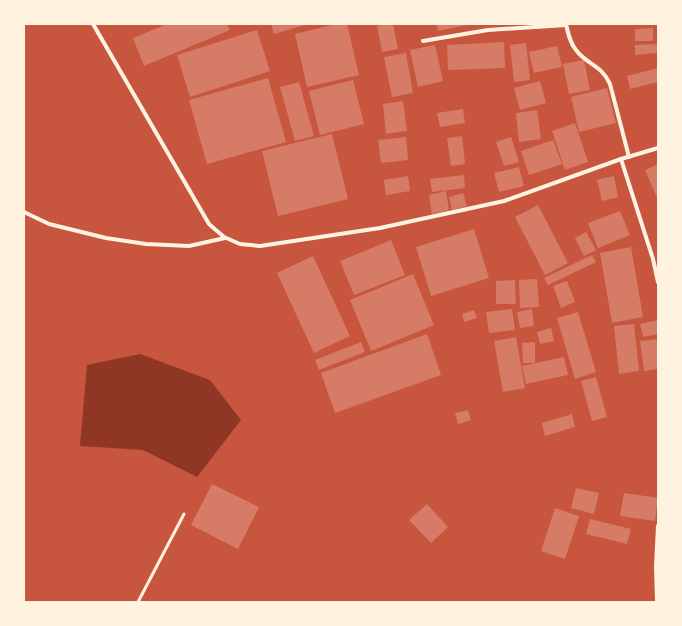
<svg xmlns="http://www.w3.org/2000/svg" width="682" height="626" viewBox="0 0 682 626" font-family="Helvetica,sans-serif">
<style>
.water{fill:#8f3625}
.building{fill:#d67c66}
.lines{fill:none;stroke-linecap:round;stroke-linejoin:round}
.service{stroke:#fff3e0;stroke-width:3}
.minor{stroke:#fff3e0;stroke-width:4}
</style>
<rect width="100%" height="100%" fill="#c8553d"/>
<polygon class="water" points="140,354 210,380 241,420 197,477 143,450 80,446 87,365"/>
<g class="building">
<polygon points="167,24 227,24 230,30 144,66 133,38"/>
<polygon points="271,24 308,24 274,34"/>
<polygon points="336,24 347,24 359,75 307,87 295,34"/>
<polygon points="388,24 393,24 398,49 382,52 377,26"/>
<polygon points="436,24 466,24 467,25 438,31"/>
<polygon points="653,28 653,41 635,41 635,29"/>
<polygon points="257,30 270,71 190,97 177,55"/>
<polygon points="504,42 505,68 448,70 447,45"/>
<polygon points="526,43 530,80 514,82 510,45"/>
<polygon points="658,44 658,53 635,55 635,45"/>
<polygon points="435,45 443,81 418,87 410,50"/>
<polygon points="557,46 562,67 534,73 529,52"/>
<polygon points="406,53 413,93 392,97 384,57"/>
<polygon points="584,60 590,90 569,94 563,64"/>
<polygon points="658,68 658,82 630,89 627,76"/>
<polygon points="268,78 286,142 207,164 189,100"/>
<polygon points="353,80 364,124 320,135 309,91"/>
<polygon points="540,81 546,103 520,110 514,88"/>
<polygon points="299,82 314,136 295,141 280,87"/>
<polygon points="607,88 616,123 579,132 571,97"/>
<polygon points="403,101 407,131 386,134 383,104"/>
<polygon points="463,109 465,123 440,127 437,113"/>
<polygon points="537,110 541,139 519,142 516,113"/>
<polygon points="575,123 588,162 565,170 552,131"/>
<polygon points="332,134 348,199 278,216 262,151"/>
<polygon points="462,136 465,164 451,166 447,138"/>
<polygon points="406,137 408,160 381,163 378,140"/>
<polygon points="511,137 519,162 504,166 496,142"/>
<polygon points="553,140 562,164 529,175 521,151"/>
<polygon points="658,164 658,200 645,170"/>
<polygon points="519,167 524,186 499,192 494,173"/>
<polygon points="464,175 465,188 432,192 430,179"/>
<polygon points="408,176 410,191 386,195 384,180"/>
<polygon points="614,176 618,197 602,201 597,180"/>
<polygon points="446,191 449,210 432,214 429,195"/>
<polygon points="463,193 467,206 452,210 449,197"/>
<polygon points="538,205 568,263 545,275 515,217"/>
<polygon points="620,211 630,235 598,248 588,223"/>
<polygon points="474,229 489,278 431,296 416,247"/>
<polygon points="586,232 596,250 584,256 575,238"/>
<polygon points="391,240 405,275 354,295 340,261"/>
<polygon points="631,247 643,317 612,323 600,253"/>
<polygon points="592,255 596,262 548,285 544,278"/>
<polygon points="313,256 350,336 314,353 277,273"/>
<polygon points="413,274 434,325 371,351 350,300"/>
<polygon points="537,279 539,307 520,308 519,280"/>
<polygon points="515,280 516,304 496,304 496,281"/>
<polygon points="567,281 575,302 561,308 553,286"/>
<polygon points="512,309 515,330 489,333 486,312"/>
<polygon points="532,309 534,326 520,328 517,312"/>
<polygon points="474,310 477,318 464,322 462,314"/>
<polygon points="578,312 596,372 575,379 557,318"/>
<polygon points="658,320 658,334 643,337 640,324"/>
<polygon points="634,324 639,371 619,374 614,326"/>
<polygon points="551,328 554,341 540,344 537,332"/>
<polygon points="427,334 441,375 335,413 321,373"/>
<polygon points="516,337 525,388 503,392 494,341"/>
<polygon points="658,339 658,369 644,371 640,341"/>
<polygon points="361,342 365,352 319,370 315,360"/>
<polygon points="535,342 535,363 523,363 522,343"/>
<polygon points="564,357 568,375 526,384 522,366"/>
<polygon points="596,377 607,417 592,421 581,381"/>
<polygon points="468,410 471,420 458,424 455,413"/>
<polygon points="572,414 575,427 545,436 542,423"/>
<polygon points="212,484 259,507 238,549 191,525"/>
<polygon points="576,488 599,493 594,514 571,508"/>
<polygon points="624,493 658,498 655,521 620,516"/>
<polygon points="427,504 448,527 431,543 409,520"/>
<polygon points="555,508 579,516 565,559 541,551"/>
<polygon points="590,519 631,529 627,544 586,534"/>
</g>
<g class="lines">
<polyline class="service" points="138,602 184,514"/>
<g class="minor">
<polyline points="93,24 209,224 224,237 240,244 260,246 380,228 504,201 621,159 658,148"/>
<path d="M566 24C568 33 570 43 576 50 587 65 601 64 610 84L629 157"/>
<polyline points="423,41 488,30 566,25"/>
<polyline points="621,159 653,259 658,282"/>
<polyline points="24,212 49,224 106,238 146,244 189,246 225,238"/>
<polyline points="657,602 656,566 658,526"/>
</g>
</g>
<rect width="682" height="626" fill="none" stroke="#fff3e0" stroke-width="50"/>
</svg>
